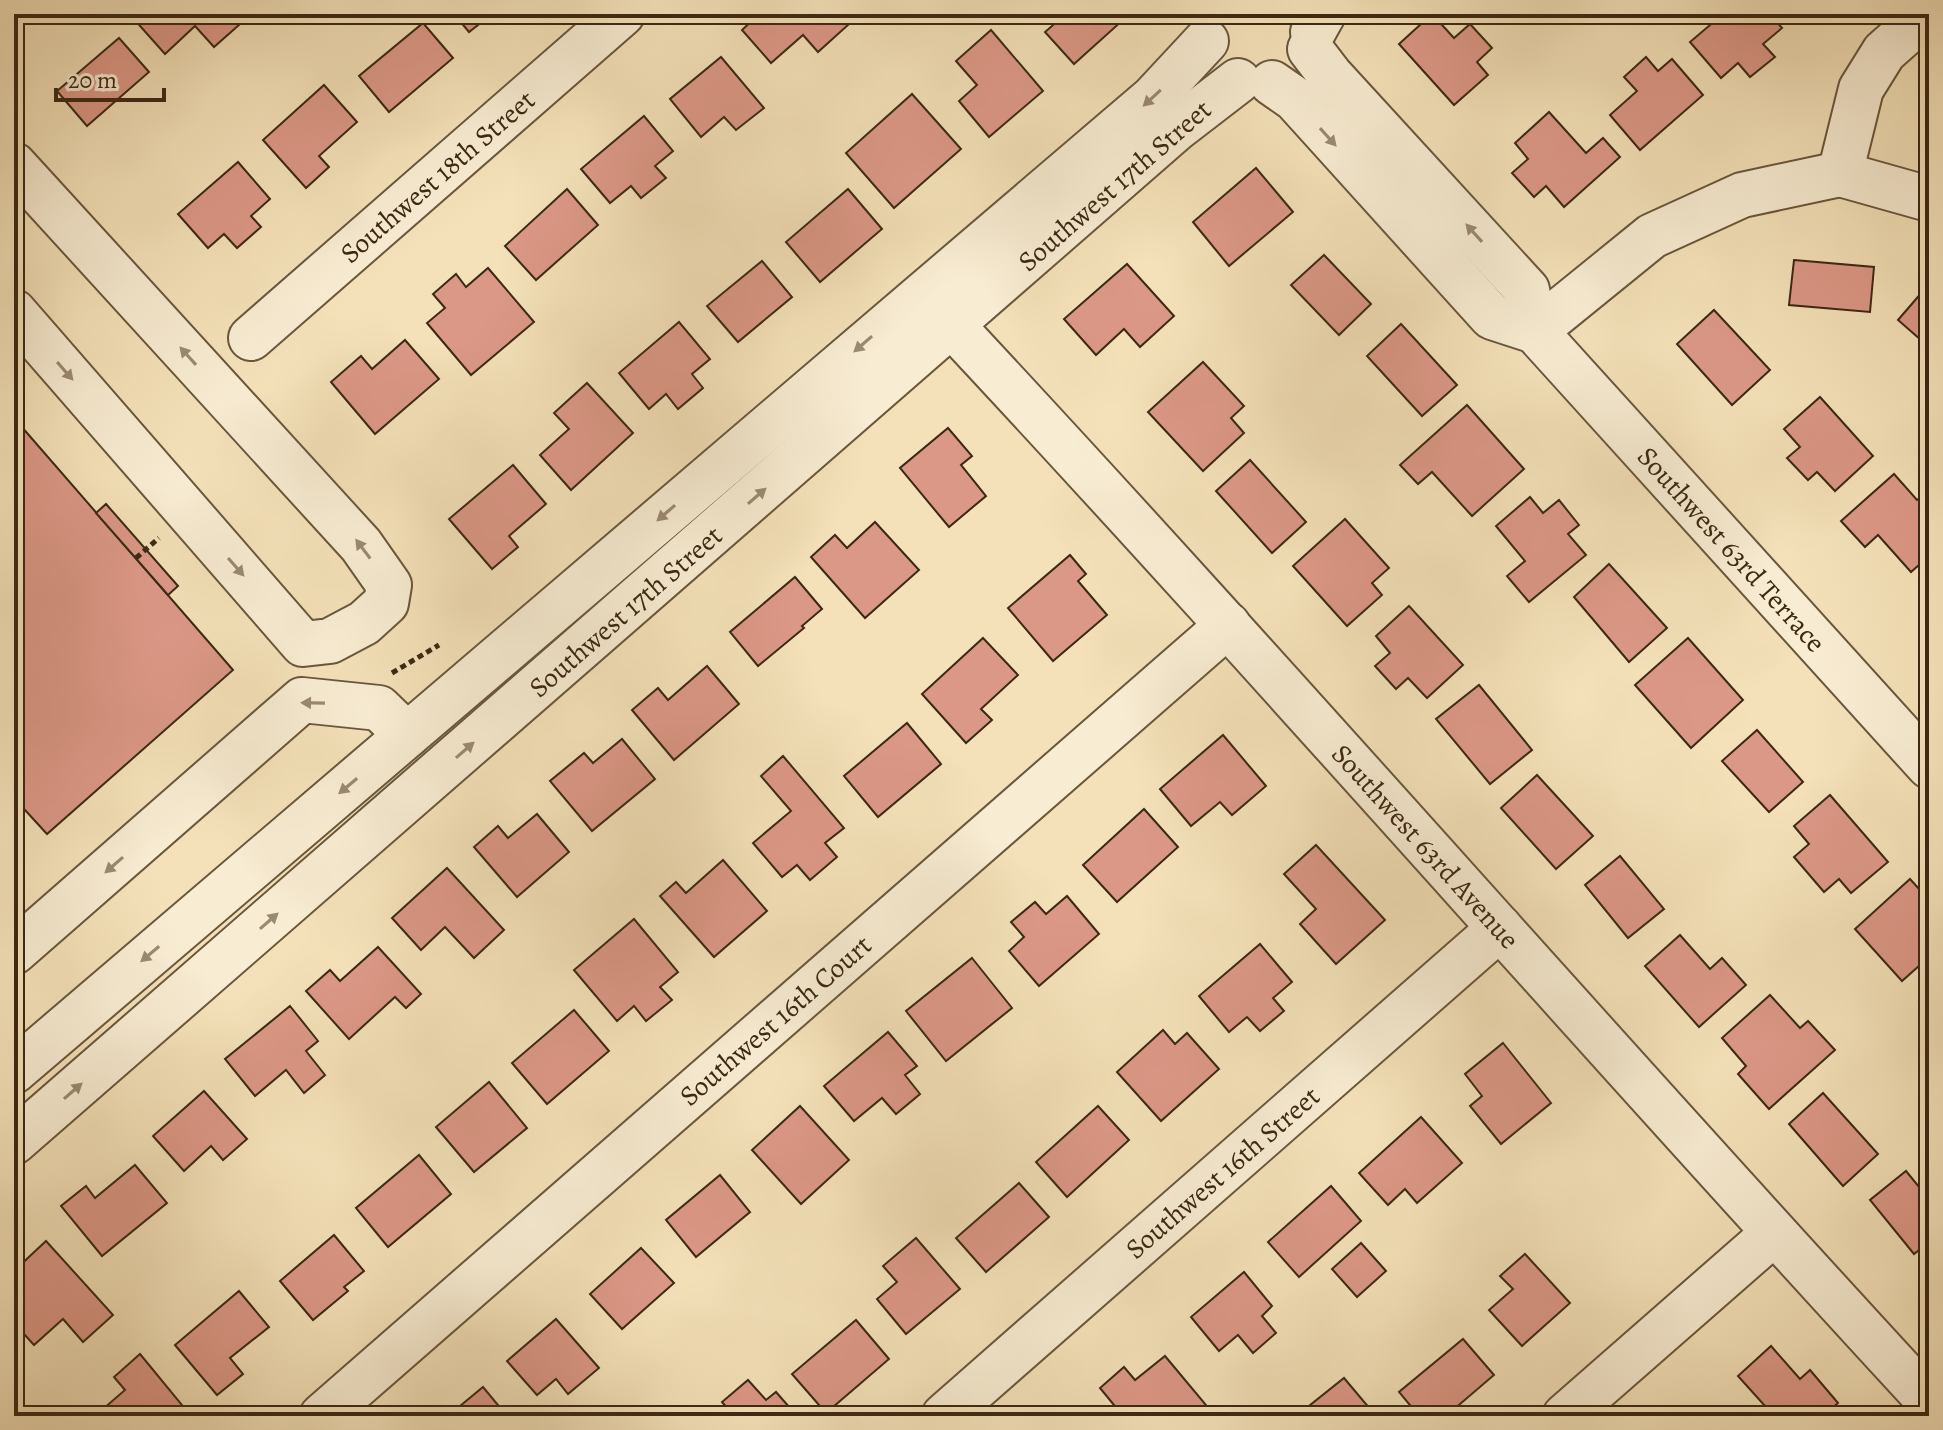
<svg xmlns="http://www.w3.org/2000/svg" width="1943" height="1430" viewBox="0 0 1943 1430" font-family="Alegreya,serif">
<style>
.building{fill:#dc9887;stroke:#3b2913;stroke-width:2}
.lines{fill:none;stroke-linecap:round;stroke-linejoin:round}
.minor-casing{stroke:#69573c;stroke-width:48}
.path{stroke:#3b2913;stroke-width:5;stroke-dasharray:6 4;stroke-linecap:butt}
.minor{stroke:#f8ecd2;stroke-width:44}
.oneway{fill:#9a8a72}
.labels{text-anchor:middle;stroke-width:6;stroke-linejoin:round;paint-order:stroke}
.street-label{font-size:28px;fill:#3b2913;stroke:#f8ecd2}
</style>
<rect width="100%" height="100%" fill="#f4e1b9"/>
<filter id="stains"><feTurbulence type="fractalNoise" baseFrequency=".0025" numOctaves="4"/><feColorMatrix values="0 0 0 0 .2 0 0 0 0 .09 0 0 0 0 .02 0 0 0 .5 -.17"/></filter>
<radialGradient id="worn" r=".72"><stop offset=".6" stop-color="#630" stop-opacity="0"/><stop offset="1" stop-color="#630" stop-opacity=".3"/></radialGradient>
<g class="building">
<polygon points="138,14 245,14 248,17 214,47 195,26 165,54 133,18"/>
<polygon points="454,14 492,14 469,32"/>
<polygon points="759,14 839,14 848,25 818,52 803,35 771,63 742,30"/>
<polygon points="1055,14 1118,14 1123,20 1074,64 1045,32 1060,19"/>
<polygon points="1432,14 1454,38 1470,24 1492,48 1477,62 1488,75 1454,105 1399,44"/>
<polygon points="1723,14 1770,14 1782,28 1763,44 1775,57 1750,77 1738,63 1721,78 1690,42"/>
<polygon points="423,23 453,58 389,112 359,76"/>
<polygon points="991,30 1043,91 989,137 959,101 977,85 956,61"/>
<polygon points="119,38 149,72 87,126 57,91"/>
<polygon points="721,57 764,108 736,130 724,117 701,137 670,99"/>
<polygon points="1646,57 1658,71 1672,59 1703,95 1640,150 1610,115 1637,91 1624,77"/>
<polygon points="324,85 357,122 319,156 329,167 306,188 263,140"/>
<polygon points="912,94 961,149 894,208 846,153"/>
<polygon points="1549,112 1586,153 1603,138 1620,157 1564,207 1546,186 1534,197 1512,173 1528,159 1515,143"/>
<polygon points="644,116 673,151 655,166 666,178 641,198 631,186 610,203 581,169"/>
<polygon points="238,162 270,199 251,216 261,227 237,248 224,234 208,248 178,214"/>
<polygon points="1256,168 1293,212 1229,266 1193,222"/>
<polygon points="567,189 598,225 536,280 505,246"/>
<polygon points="848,189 882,229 820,282 786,242"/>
<polygon points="1324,255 1371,304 1339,335 1291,285"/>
<polygon points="1794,260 1874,267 1870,312 1789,305"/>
<polygon points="762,261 792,297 738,342 707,306"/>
<polygon points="1127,264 1174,316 1140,347 1124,329 1096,355 1064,319"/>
<polygon points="488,268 534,322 471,375 427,323 445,308 433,294 456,274 466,287"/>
<polygon points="1929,284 1929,347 1898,320"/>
<polygon points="1714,310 1770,370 1732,405 1677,344"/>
<polygon points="679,322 710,359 692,374 703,388 678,409 666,394 649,409 619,373"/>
<polygon points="1401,324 1457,385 1422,416 1367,356"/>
<polygon points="405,340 439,379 375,434 331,382 361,356 372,369"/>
<polygon points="1203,362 1244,406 1231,418 1244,433 1203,471 1148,412"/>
<polygon points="587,383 633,433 571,490 540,455 569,429 554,413"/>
<polygon points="1820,397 1873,456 1835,491 1817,472 1808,480 1787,458 1800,447 1784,429"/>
<polygon points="1467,405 1524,469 1472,516 1432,472 1418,484 1400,465"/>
<polygon points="14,418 233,670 47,834 14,798"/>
<polygon points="948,428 972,456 961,465 986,496 949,527 900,468"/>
<polygon points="1250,460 1306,522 1272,553 1216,491"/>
<polygon points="513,465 546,504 509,536 518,547 492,569 449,519"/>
<polygon points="1894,474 1917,500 1929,491 1929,556 1911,572 1878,535 1865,547 1841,521"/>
<polygon points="1530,497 1543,513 1559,500 1579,525 1568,534 1586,555 1529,602 1507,576 1525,561 1496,526"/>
<polygon points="106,504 178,586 168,595 96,513"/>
<polygon points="1345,519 1389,568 1372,583 1382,595 1347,626 1293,566"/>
<polygon points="875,522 919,570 865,618 811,557 835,535 847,548"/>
<polygon points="1070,555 1086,574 1078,581 1107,615 1053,661 1008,608"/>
<polygon points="1609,564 1667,628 1629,662 1574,597"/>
<polygon points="795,577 822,609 802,626 804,628 758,666 730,632"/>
<polygon points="1409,606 1463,665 1427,698 1408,678 1396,689 1375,666 1390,653 1376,636"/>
<polygon points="983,638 1018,675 981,709 992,720 966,743 922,694"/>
<polygon points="1688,638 1743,700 1691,748 1635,685"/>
<polygon points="707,666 739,704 674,760 632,710 658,688 668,700"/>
<polygon points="1479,685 1532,750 1490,784 1436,719"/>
<polygon points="907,723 941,764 878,817 844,776"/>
<polygon points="1757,730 1803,782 1769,812 1722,761"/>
<polygon points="1223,735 1266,786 1232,815 1220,802 1191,826 1160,789"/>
<polygon points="622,739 655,779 592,831 550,781 584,753 593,763"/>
<polygon points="783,756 844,828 825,843 837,857 810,880 797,865 782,877 753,843 791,811 761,776"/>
<polygon points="1537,775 1593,836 1556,869 1501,808"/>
<polygon points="1830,795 1888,862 1851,893 1839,879 1824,892 1794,857 1809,844 1794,826"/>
<polygon points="1144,809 1178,847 1117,902 1083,865"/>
<polygon points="537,814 569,852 517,897 474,847 498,826 508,838"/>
<polygon points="1316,845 1385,920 1336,964 1300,924 1316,909 1284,874"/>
<polygon points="1620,856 1664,909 1628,938 1585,885"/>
<polygon points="723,860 767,911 714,957 660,896 676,882 686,893"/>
<polygon points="447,868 504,930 474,958 445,927 421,950 392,918"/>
<polygon points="1910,879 1929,900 1929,957 1902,981 1855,929"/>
<polygon points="1067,896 1099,934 1039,986 1009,951 1024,937 1011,922 1035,902 1046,914"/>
<polygon points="634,919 678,972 660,987 672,1000 646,1021 634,1006 617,1021 574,970"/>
<polygon points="1680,935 1710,969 1722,958 1746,985 1699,1027 1645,966"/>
<polygon points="1260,944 1292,982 1273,998 1284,1011 1260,1031 1247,1017 1229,1032 1199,996"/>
<polygon points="378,947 421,994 406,1008 395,997 349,1039 306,991 330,970 340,981"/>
<polygon points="972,958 1012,1008 946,1061 906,1011"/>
<polygon points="1929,992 1929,1014 1919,1001"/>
<polygon points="1770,995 1800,1028 1808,1021 1835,1050 1769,1109 1738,1074 1746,1066 1722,1038"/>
<polygon points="290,1006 318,1041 306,1051 325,1075 304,1093 286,1070 255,1096 225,1059"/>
<polygon points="574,1010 609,1051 547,1104 512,1063"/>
<polygon points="1163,1030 1175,1044 1187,1033 1219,1069 1161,1121 1117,1072"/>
<polygon points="888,1032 917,1066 905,1075 920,1094 896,1114 882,1098 854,1121 824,1086"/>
<polygon points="1503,1043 1551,1103 1501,1144 1470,1106 1482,1096 1465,1074"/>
<polygon points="489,1082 527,1128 474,1172 436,1127"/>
<polygon points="204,1091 247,1139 223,1160 211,1146 184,1171 153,1136"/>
<polygon points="1823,1093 1878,1154 1843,1186 1789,1124"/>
<polygon points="800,1106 849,1160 801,1204 752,1150"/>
<polygon points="1098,1106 1129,1140 1067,1197 1036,1162"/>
<polygon points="1421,1117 1462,1163 1417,1203 1405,1189 1388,1205 1359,1173"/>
<polygon points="419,1155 451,1194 388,1247 356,1208"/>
<polygon points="135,1165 167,1203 102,1256 61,1206 86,1186 95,1198"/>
<polygon points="1906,1171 1929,1199 1929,1242 1914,1254 1870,1200"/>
<polygon points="720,1175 750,1212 696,1257 666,1220"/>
<polygon points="1019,1183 1049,1217 986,1272 956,1238"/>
<polygon points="1331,1186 1361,1221 1299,1277 1268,1242"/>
<polygon points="334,1235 364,1271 344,1287 348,1291 313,1320 280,1281"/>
<polygon points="916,1238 960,1289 906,1334 877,1299 897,1282 883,1266"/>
<polygon points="46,1241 113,1315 83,1342 63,1319 34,1345 14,1323 14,1271"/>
<polygon points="1361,1243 1386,1271 1357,1297 1332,1269"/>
<polygon points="641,1248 674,1283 622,1329 590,1294"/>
<polygon points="1525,1254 1570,1303 1522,1346 1489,1310 1513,1289 1500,1276"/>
<polygon points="1244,1272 1272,1306 1262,1316 1276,1333 1253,1353 1238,1335 1219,1351 1191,1317"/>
<polygon points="239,1291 269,1327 230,1358 243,1374 217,1395 175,1345"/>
<polygon points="556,1319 599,1368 568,1394 556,1379 537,1395 507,1361"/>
<polygon points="856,1320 889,1359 826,1413 792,1374"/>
<polygon points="1463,1339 1494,1375 1446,1416 1419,1416 1399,1392"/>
<polygon points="1771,1346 1800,1379 1810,1370 1838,1403 1823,1416 1774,1416 1738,1376"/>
<polygon points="140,1354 182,1405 169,1416 95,1416 125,1390 114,1377"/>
<polygon points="1165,1356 1206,1405 1191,1416 1178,1416 1175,1413 1171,1416 1123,1416 1100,1388 1124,1367 1135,1380"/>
<polygon points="1344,1378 1376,1416 1309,1416 1304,1410"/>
<polygon points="748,1380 766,1400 776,1392 797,1416 734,1416 722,1402"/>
<polygon points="483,1387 507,1416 448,1416"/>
</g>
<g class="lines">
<defs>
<g id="minor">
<polyline points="1313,32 1323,14"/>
<polyline points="1310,49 1330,75 1527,290 1535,331"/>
<polyline points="1272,83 1295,99 1492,317 1535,331 1929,766"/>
<polyline points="14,165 361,545 389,585 386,603 364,623 330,641 303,644 14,312"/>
<polyline points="1840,174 1929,199"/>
<path d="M933 305C1270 665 1594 1039 1929 1401"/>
<polyline points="1535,331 1652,236 1742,195 1840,174 1861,89 1884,52 1927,14"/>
<polyline points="251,338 622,14"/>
<polyline points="14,952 302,700 379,708 407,735"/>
<polyline points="14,1071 1153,98 1206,41"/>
<polyline points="14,1142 1177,128 1238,81"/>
<polyline points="322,1416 1228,625"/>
<polyline points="944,1416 1500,928"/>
<polyline points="1565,1416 1774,1233"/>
</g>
</defs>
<use href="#minor" class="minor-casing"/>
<g class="path">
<polyline points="136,558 159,538"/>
<polyline points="392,673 439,645"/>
</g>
<use href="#minor" class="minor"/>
</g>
<defs><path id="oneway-solid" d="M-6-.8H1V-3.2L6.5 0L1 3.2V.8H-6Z" transform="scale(2)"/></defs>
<g class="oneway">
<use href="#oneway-solid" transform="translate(1152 98) rotate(137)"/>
<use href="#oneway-solid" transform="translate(1328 137) rotate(48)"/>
<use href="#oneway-solid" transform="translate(1474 233) rotate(-132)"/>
<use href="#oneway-solid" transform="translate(863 344) rotate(139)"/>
<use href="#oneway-solid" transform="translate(188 356) rotate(-132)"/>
<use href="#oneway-solid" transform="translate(65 371) rotate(49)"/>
<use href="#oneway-solid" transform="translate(757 496) rotate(-41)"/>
<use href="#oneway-solid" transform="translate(666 513) rotate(139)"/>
<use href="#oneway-solid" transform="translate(363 549) rotate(-127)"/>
<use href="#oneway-solid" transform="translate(236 567) rotate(49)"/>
<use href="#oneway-solid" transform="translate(313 703) rotate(-179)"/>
<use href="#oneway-solid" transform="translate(465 750) rotate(-41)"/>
<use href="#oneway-solid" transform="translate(348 786) rotate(140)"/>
<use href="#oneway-solid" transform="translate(114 865) rotate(139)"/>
<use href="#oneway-solid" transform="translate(269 921) rotate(-41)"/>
<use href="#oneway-solid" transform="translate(150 954) rotate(140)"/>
<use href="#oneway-solid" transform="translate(73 1091) rotate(-41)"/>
</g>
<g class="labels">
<g class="street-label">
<text transform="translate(437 176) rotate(-41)" y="10">Southwest 18th Street</text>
<text transform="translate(1114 185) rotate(-41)" y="10">Southwest 17th Street</text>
<text transform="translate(1732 549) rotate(48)" y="10">Southwest 63rd Terrace</text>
<text transform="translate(625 611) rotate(-41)" y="10">Southwest 17th Street</text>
<text transform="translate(1426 846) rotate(48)" y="10">Southwest 63rd Avenue</text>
<text transform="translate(775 1020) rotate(-41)" y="10">Southwest 16th Court</text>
<text transform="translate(1222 1172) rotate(-41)" y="10">Southwest 16th Street</text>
</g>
</g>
<rect width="1943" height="1430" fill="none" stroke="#f4e1b9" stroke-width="48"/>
<rect x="16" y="16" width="1911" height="1398" fill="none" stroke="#3b2913" stroke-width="4"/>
<rect x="24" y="24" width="1895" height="1382" fill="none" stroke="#3b2913" stroke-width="2"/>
<path d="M56 88v12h108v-12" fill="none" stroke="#3b2913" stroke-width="4"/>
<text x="68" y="88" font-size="24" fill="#3b2913" stroke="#f8ecd2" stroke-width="6" paint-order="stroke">20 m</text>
<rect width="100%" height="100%" filter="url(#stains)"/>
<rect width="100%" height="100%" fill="url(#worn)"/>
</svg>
